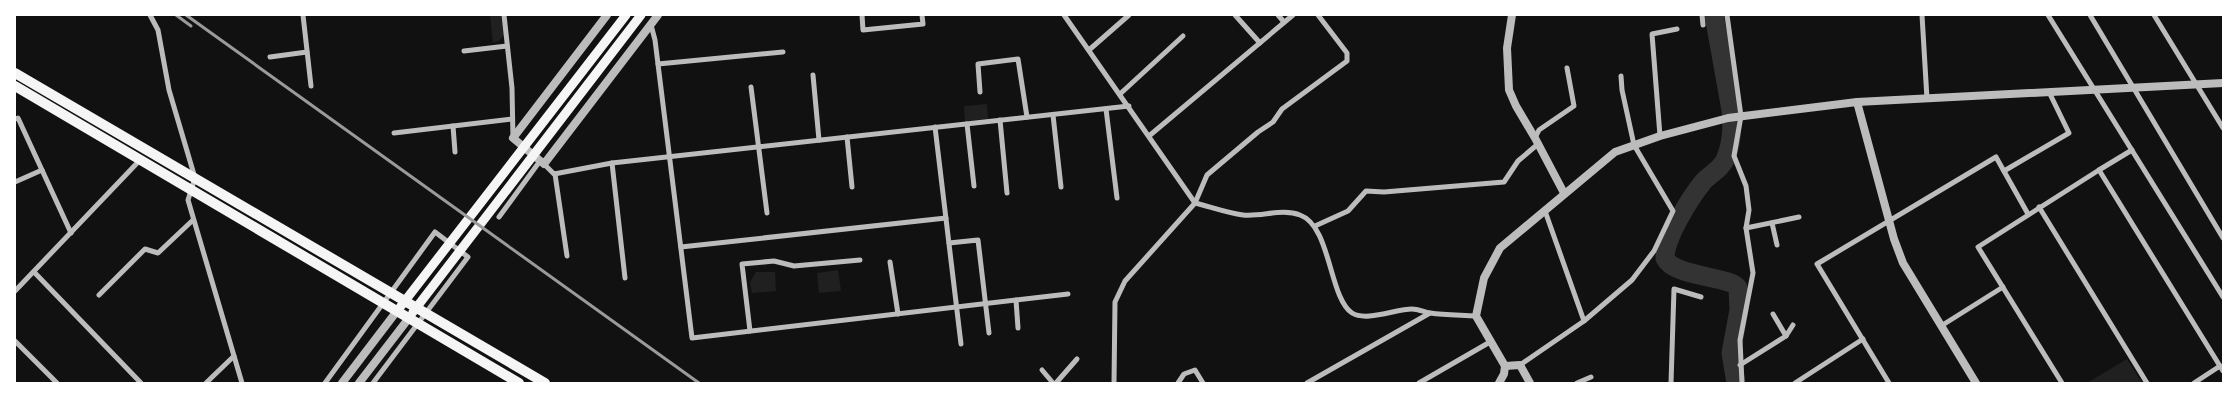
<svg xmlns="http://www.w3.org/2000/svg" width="2238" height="398" viewBox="0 0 2238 398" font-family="'Libre Baskerville',serif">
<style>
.green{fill:#202020}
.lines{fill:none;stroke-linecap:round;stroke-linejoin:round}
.river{stroke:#333;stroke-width:19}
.minor{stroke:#bcbcbc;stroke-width:5}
.tertiary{stroke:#bcbcbc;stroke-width:8}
.secondary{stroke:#f5f5f5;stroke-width:9}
.trunk{stroke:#f5f5f5;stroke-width:10}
.rail{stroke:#9a9a9a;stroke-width:3}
</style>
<rect width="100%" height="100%" fill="#111"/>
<g class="green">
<polygon points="490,15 501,15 504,35 499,41 493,43"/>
<polygon points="987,104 988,119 965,121 964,106"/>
<polygon points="838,270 841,291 819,293 817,273"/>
<polygon points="756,272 775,272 776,291 752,293 750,282"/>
<polygon points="2127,359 2142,383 2087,383"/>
</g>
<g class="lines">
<path class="river" d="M1714 15 1731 110C1733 127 1732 144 1725 160 1720 170 1710 174 1703 182 1690 198 1665 238 1665 258 1673 277 1730 276 1738 288L1739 310 1731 353 1736 383"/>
<g class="minor">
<polyline points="150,15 158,30 169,90 195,178 188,200 242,383"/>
<polyline points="303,15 311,86"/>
<polyline points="504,15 512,88 513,138"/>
<polyline points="862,15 863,30 923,24 922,15"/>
<path d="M1064 15 1195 203C1211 207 1227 213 1243 215 1262 217 1282 208 1300 215 1331 226 1329 298 1352 313 1366 322 1396 309 1412 309 1418 309 1424 312 1430 313 1445 315 1461 315 1476 316"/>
<polyline points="1235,15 1260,43"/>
<polyline points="1278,15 1284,22"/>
<polyline points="1702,15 1703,25"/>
<polyline points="1727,15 1741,116 1734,156 1746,186 1749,210 1746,228 1753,273 1740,340 1742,383"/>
<polyline points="1922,15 1927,99"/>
<polyline points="2048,15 2223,297"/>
<polyline points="2090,15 2223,238"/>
<polyline points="2154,15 2223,128"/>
<polyline points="651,25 655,40 692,338 1068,294"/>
<polyline points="1089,50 1129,15"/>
<polyline points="464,51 507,46"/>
<polyline points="270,57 307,52"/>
<polyline points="658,64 783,52"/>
<polyline points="813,75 819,140"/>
<polyline points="751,87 767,213"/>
<polyline points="980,92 978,64 1018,59 1027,117"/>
<polyline points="1120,94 1183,36"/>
<polyline points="1106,109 1117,198"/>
<polyline points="1053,115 1061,187"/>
<polyline points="15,119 18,118 71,233"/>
<polyline points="1000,120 1007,193"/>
<polyline points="967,124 974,186"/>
<polyline points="453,126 455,152"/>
<polyline points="935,127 961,344"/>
<polyline points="394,133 512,119"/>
<polyline points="1149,136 1293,15"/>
<polyline points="1660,136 1652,34 1677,29"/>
<polyline points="847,137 852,187"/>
<polyline points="1535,138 1539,130 1574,106 1567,68"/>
<polyline points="612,163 625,278"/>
<polyline points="544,164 554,174 612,163 1129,106"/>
<polyline points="2099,170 2132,150"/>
<polyline points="2004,171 2069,133 2049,92"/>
<polyline points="555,174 567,256"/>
<polyline points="15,182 42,170"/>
<polyline points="2039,207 2147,383"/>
<polyline points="1545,211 1584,321"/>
<polyline points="499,217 540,161"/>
<polyline points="1772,223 1777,245"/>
<polyline points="1315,226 1348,211 1366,191 1384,192 1504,182 1518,161 1538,144"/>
<polyline points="1746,228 1799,217"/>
<polyline points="949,243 978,240 989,333"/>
<polyline points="681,247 946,218"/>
<polyline points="890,262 898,314"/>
<polyline points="34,272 141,383"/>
<polyline points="15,291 140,160"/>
<polyline points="99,295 145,249 158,253 193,220"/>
<polyline points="1016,300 1018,328"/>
<polyline points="1773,314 1786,336"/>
<polyline points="1941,326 2003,287"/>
<polyline points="750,331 742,264 774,261 794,266 860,260"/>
<polyline points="15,341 57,383"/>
<polyline points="1520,365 1584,321 1632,280 1654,251 1673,211 1634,145 1622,90 1621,76"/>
<polyline points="1740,365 1786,336 1793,325"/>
<polyline points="1042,370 1053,383"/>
<polyline points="206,383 234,356"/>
<polyline points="325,383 435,232 468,257 373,383"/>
<polyline points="1056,383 1077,359"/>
<polyline points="1114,383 1115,302 1125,281 1195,203 1207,175 1258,132 1273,122 1282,109 1347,61 1347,53 1318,15"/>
<polyline points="1178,383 1184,374 1195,370 1203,383"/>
<polyline points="1307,383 1430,313"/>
<polyline points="1419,383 1490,342"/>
<polyline points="1577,383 1591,377"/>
<polyline points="1671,383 1674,289 1701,297"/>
<polyline points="1795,383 1863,339"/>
<polyline points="1889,383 1817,264 1996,157 2028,214"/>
<polyline points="2062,383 1978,247 2099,170 2223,371"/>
<polyline points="2194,383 2220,366"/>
</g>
<g class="tertiary">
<polyline points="607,15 513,138 544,164 658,15"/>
<polyline points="1512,15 1507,48 1509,90 1516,106 1535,138 1564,193"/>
<polyline points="1857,102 1894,239 1903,263 1976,383"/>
<polyline points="1505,366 1520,365 1530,383"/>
<polyline points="342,383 400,307"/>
<polyline points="359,383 412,314"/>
<polyline points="1499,383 1504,374 1505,366 1476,316 1484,278 1500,248 1615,152 1660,136 1728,118 1857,102 2223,83"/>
</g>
<g class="secondary">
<polyline points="401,306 626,15"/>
<polyline points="413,312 641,15"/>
</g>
<g class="trunk">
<polyline points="15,73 545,383"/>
<polyline points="15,86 519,383"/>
</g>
<g class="rail">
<polyline points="176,15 191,26"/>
<polyline points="186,15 699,383"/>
</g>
</g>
<rect width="2238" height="398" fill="none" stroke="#ffffff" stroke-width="32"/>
</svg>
